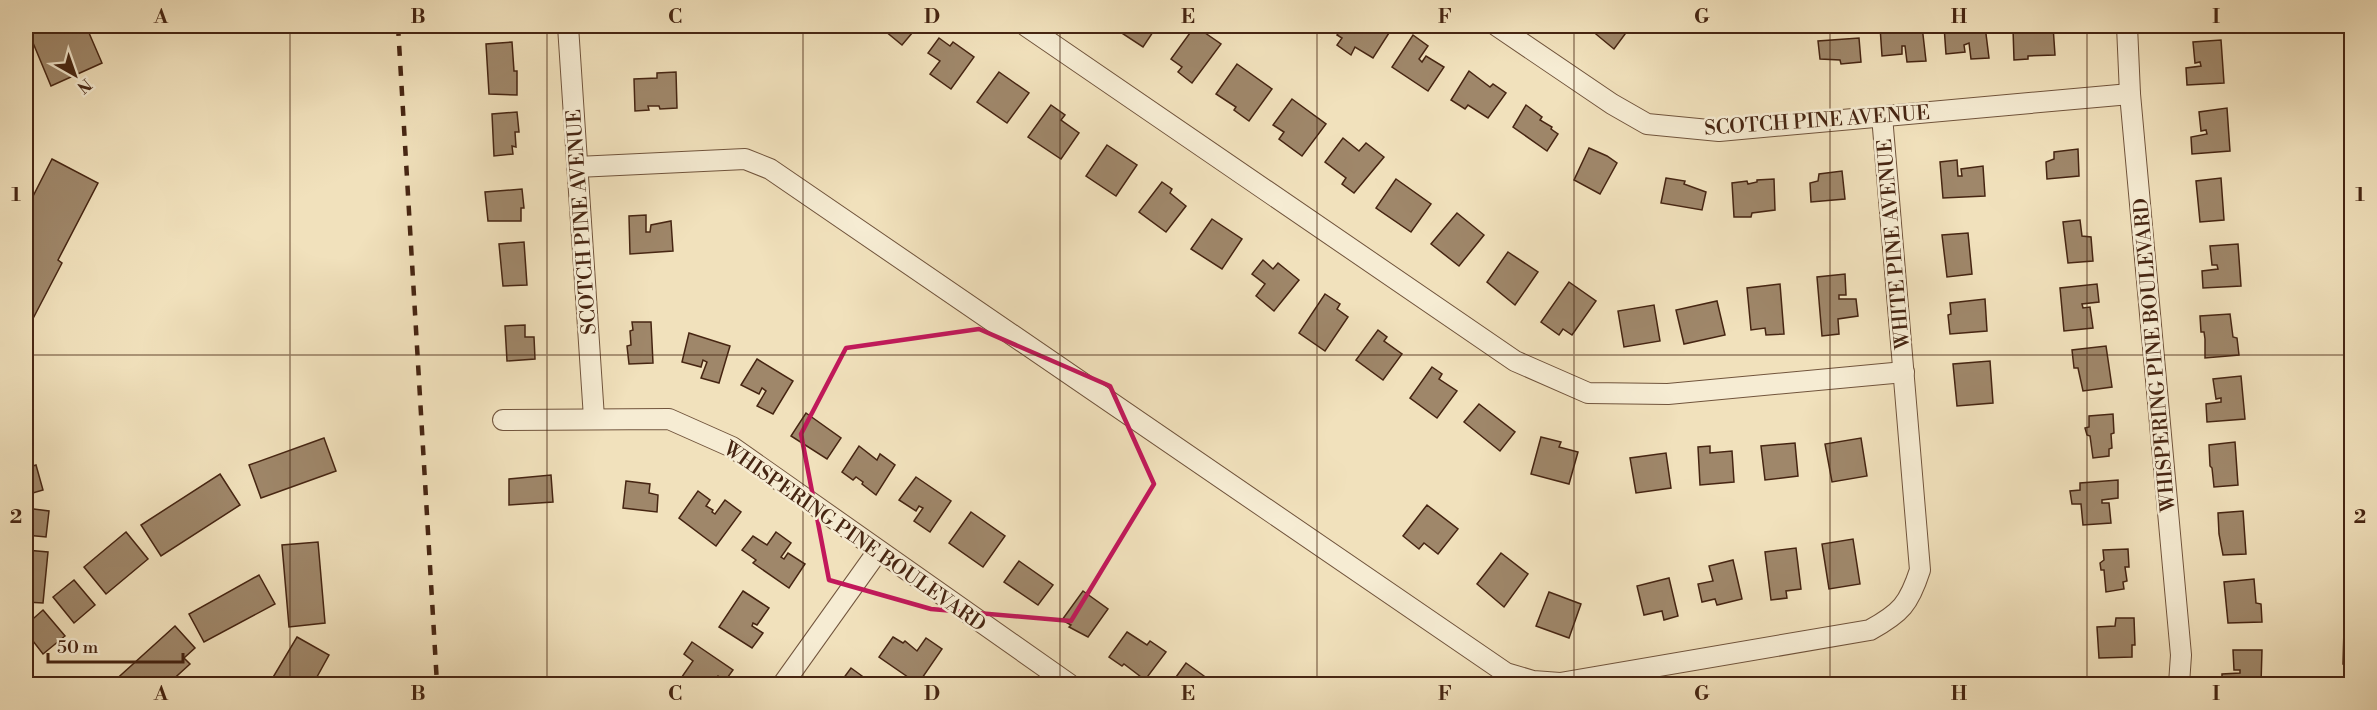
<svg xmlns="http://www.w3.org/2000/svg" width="2377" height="710" viewBox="0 0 2377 710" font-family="'Libre Bodoni',serif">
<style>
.building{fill:#9f876a;stroke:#462512;stroke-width:1.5}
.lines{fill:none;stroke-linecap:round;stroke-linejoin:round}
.street-casing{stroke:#71543c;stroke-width:22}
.street{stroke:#f6ecd3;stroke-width:20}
.rail{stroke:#462512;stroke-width:4.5;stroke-dasharray:10 10;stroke-linecap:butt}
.marked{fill:none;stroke:#c2185b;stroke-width:4.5;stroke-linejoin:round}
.grid{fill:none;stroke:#462512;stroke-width:1.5;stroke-opacity:0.55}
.labels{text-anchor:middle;stroke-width:5;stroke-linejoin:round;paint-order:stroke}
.street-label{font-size:20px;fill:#462512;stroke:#f6ecd3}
.neatline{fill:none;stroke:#462512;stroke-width:2}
.grid-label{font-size:20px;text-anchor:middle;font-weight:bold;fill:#462512}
</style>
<rect width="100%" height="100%" fill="#f1e1bc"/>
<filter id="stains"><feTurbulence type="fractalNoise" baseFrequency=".00333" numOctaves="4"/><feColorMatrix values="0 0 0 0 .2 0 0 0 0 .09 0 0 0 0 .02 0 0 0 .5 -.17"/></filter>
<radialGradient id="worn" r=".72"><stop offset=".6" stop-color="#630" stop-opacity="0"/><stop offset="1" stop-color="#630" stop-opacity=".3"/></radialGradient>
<g class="building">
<polygon points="26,26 86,26 102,63 51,86"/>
<polygon points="879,26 918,26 902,45"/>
<polygon points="1111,26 1157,26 1143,47"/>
<polygon points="1195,26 1221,44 1192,83 1178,72 1182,67 1171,59"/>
<polygon points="1343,26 1364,26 1367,27 1368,26 1377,26 1389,33 1373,58 1355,47 1351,55 1337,45 1342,38 1337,35"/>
<polygon points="1594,26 1631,26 1614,49 1591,30"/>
<polygon points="1902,26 1922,26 1926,61 1907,62 1905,46 1902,46 1902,54 1882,56 1880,27"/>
<polygon points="1944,26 1985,26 1989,58 1971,59 1969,43 1964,45 1965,52 1946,54"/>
<polygon points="2034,26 2053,26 2055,55 2028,56 2028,59 2014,60 2013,29"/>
<polygon points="1413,35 1428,46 1419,59 1422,62 1426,56 1444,67 1428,91 1392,67"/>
<polygon points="939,38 950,46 953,42 974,57 951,89 930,74 940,61 928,53"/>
<polygon points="1859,38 1861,62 1841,64 1840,60 1820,59 1818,41"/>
<polygon points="2221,40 2224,83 2187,85 2186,68 2201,66 2200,62 2195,63 2193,42"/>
<polygon points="512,42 514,71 517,71 517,95 489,94 486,44"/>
<polygon points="1237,64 1272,89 1249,121 1234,110 1236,107 1216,94"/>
<polygon points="1469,71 1490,87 1493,84 1506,93 1488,118 1468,105 1465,109 1451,100"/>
<polygon points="676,72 677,108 660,109 659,106 648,106 649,110 635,111 634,79 657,78 657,73"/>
<polygon points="999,72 1029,93 1007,123 977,102"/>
<polygon points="1292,99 1326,124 1302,156 1279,139 1284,132 1273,125"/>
<polygon points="1051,105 1065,115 1061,120 1079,133 1061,159 1028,137"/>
<polygon points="1526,105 1542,117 1540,120 1552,127 1551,129 1558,134 1547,151 1513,127"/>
<polygon points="2227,108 2230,151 2192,154 2191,137 2207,134 2206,130 2201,131 2199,112"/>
<polygon points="517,112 519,132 515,132 516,147 512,146 513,154 494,156 492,114"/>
<polygon points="1343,138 1359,151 1366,143 1384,157 1354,193 1342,184 1346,178 1325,162"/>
<polygon points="1107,145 1137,165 1116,196 1086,176"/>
<polygon points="1589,148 1607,156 1617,163 1600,194 1574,180"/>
<polygon points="2078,149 2079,176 2047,179 2046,162 2054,159 2054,152"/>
<polygon points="52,159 98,183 58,260 62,263 26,332 26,210"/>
<polygon points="1957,160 1958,176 1962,176 1961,169 1983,166 1985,196 1943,198 1940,162"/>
<polygon points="1842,171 1845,199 1811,202 1810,183 1818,181 1819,174"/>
<polygon points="1666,178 1685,181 1684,184 1706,192 1702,210 1661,203"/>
<polygon points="2221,178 2224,220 2200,222 2196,181"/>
<polygon points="1396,179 1431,204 1411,232 1376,208"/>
<polygon points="1774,179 1775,210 1752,213 1751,217 1734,217 1732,183 1747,181 1748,184 1757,182 1757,180"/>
<polygon points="1162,182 1172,189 1170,193 1186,206 1166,232 1139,212"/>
<polygon points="522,189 524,208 521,208 521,221 488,221 485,192"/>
<polygon points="1457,213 1484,235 1459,266 1431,244"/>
<polygon points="646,215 646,232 650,232 651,225 671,221 673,251 630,254 629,216"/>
<polygon points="1212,219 1242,239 1222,269 1191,249"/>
<polygon points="2080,220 2082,236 2091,237 2093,261 2068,263 2063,222"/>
<polygon points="1968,233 1972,274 1947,277 1942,235"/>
<polygon points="524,242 527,285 503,286 499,244"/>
<polygon points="2238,244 2241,286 2203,288 2202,271 2218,269 2217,265 2212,265 2210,246"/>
<polygon points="1508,252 1538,272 1515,305 1487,282"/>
<polygon points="1263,260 1273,269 1278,263 1299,280 1274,311 1256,296 1265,284 1252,274"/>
<polygon points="1845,274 1846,295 1839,295 1839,299 1856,299 1858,316 1838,319 1839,334 1822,336 1817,277"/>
<polygon points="1569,282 1596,301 1572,335 1563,329 1559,335 1541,322"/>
<polygon points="1780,284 1784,334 1766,335 1765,328 1751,330 1747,288"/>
<polygon points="2097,284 2099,302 2082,304 2083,308 2090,307 2093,328 2064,331 2060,288"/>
<polygon points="1325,294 1340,304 1337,309 1348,317 1325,351 1299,333"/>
<polygon points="1985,299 1987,331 1950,334 1948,315 1951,314 1950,303"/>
<polygon points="1717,301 1725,335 1684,344 1676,310"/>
<polygon points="1654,305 1660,341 1624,347 1618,311"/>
<polygon points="2230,314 2233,337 2237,338 2239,355 2205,358 2205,339 2204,332 2201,332 2200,316"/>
<polygon points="632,322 651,322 653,363 629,364 627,346 631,345 630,331 633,330"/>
<polygon points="525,325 525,337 534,337 535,359 507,361 505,326"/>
<polygon points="1378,330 1387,337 1384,341 1402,354 1383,380 1356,360"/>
<polygon points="689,333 730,346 719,383 701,378 707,362 703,360 701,367 682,362"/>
<polygon points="2106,346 2112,387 2083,391 2078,368 2074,368 2072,350"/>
<polygon points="757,359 793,381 773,414 757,406 766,391 762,388 759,394 741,385"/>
<polygon points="1990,361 1993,403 1957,406 1953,364"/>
<polygon points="1432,367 1442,374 1439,379 1457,391 1437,418 1410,398"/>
<polygon points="2241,376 2245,419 2207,422 2206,404 2221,402 2221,398 2216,399 2213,379"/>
<polygon points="1479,404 1515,432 1500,451 1464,422"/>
<polygon points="806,413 841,438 827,459 791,436"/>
<polygon points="2113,414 2114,433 2111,434 2112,448 2109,449 2109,456 2093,458 2090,436 2087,435 2085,428 2089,427 2089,416"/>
<polygon points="1541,437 1561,442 1559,447 1578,452 1569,484 1531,474"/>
<polygon points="324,438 336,471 261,498 249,465"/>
<polygon points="1861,438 1867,476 1832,482 1825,444"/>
<polygon points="2235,442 2238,485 2214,487 2212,468 2210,466 2209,445"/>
<polygon points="1795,443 1798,476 1765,480 1761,446"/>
<polygon points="859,446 877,460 880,454 895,465 876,495 862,484 863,482 856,477 853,480 842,472"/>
<polygon points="1710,446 1710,453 1732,451 1734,482 1700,485 1698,447"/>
<polygon points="1666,453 1671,488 1636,493 1630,458"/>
<polygon points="36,465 43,490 26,495 26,468"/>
<polygon points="220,474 240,505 161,556 141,525"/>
<polygon points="551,475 553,502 509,505 509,479"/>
<polygon points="916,477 951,501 930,532 914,521 923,508 919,506 916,511 899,500"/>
<polygon points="2118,480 2118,498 2102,500 2102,503 2109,503 2111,523 2083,525 2081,504 2072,504 2070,491 2080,490 2080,483"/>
<polygon points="626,481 650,484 649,493 658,495 657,512 623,508"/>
<polygon points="698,491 710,500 706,506 713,510 712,512 715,514 725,500 741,512 716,546 679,518"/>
<polygon points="1427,505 1458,529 1438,554 1424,543 1419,549 1403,536"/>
<polygon points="26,508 49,511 46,537 26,535"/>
<polygon points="2243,511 2246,554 2223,555 2219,534 2218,513"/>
<polygon points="971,512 1005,536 983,567 949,543"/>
<polygon points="126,532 148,559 106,594 84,567"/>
<polygon points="776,532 791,543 781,557 784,559 788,553 805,564 789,588 753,563 756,560 742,550 753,536 767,545"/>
<polygon points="1853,539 1860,584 1829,589 1822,544"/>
<polygon points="318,542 325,623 289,627 282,545"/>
<polygon points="1796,548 1801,589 1786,591 1787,598 1771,600 1765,552"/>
<polygon points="2128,549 2129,567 2125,567 2127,581 2123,582 2124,589 2106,592 2104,570 2101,570 2100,563 2104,560 2103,550"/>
<polygon points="26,550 48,552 43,603 26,602"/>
<polygon points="1501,553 1528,574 1504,607 1477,584"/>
<polygon points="1733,560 1742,599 1717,605 1715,599 1702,602 1698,584 1713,581 1709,566"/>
<polygon points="1019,561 1053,585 1038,605 1004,582"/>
<polygon points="259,575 275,604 204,642 189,614"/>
<polygon points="1669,578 1678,616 1664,620 1662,611 1644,615 1637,586"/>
<polygon points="2254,579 2256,603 2261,604 2262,622 2228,623 2224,582"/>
<polygon points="74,580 95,605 74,623 53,597"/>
<polygon points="743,591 769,608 757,625 753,623 752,626 763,633 752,648 719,627"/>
<polygon points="1083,591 1108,609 1088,637 1069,627 1071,625 1062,620"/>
<polygon points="1549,592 1581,604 1569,638 1536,626"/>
<polygon points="2345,594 2352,594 2352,664 2343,664"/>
<polygon points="43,610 65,636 43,654 26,632 26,625"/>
<polygon points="2116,618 2134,618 2135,645 2132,645 2132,657 2099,658 2097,627 2115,626"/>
<polygon points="175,626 195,648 184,658 190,664 168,684 111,684"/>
<polygon points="1127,632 1147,645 1150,641 1166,652 1145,680 1124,664 1122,666 1109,657"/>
<polygon points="297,637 329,655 313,684 269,684"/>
<polygon points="893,637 903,643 905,641 917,651 926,638 942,649 918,684 879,657"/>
<polygon points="692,642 733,670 725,681 718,676 712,684 677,684 693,661 684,654"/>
<polygon points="2233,650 2262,650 2261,684 2222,684 2222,674 2240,673 2240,670 2234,670"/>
<polygon points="1186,663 1215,684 1171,684"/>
<polygon points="851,668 873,684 842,684 840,683"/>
</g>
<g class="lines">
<defs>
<g id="street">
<polyline points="568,26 594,418"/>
<polyline points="1026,26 1515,361 1588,393 1668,394 1904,372"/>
<polyline points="1497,26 1612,104 1647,124 1719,131 2130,94"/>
<polyline points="2127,26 2130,94 2181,655 2179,684"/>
<path d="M577 167 745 159 770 169 1506 673 1533 681 1560 683 1870 630C1901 613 1909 604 1920 570L1882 116"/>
<polyline points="503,420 669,419 732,447 1069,684"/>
<polyline points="783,684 878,551"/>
</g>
</defs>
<use href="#street" class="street-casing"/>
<use href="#street" class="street"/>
<polyline class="rail" points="398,26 437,684"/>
</g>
<path class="marked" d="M979 329 1110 386 1154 484 1071 621 931 609 829 580 801 434 846 348Z"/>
<path class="grid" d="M290 26V684M547 26V684M803 26V684M1060 26V684M1317 26V684M1574 26V684M1830 26V684M2087 26V684M26 355H2352"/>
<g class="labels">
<g class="street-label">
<text transform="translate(1817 120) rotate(-4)" y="7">SCOTCH PINE AVENUE</text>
<text transform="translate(581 222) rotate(-94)" y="7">SCOTCH PINE AVENUE</text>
<text transform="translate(1893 244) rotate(-95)" y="7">WHITE PINE AVENUE</text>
<text transform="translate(2154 355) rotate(-95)" y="7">WHISPERING PINE BOULEVARD</text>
<text transform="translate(855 536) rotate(35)" y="7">WHISPERING PINE BOULEVARD</text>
</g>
</g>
<rect width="2377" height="710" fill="none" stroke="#f1e1bc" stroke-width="66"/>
<g transform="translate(75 75) rotate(140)" stroke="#f6ecd3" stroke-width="4.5" paint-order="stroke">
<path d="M0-4.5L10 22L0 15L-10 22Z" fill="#462512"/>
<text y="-9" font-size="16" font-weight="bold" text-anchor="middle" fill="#462512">N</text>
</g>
<path d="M48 653v9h135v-9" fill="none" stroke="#462512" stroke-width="3"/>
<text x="57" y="653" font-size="18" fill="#462512" stroke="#f6ecd3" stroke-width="4.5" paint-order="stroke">50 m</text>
<rect x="33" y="33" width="2311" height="644" class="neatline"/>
<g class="grid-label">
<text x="161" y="23">A</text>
<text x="418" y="23">B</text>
<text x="675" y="23">C</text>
<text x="932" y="23">D</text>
<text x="1188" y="23">E</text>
<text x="1445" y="23">F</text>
<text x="1702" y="23">G</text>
<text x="1959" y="23">H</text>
<text x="2216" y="23">I</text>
<text x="16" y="201">1</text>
<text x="2360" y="201">1</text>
<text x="16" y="523">2</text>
<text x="2360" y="523">2</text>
<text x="161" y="700">A</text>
<text x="418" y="700">B</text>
<text x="675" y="700">C</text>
<text x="932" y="700">D</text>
<text x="1188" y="700">E</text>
<text x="1445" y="700">F</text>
<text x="1702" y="700">G</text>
<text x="1959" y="700">H</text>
<text x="2216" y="700">I</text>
</g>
<rect width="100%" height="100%" filter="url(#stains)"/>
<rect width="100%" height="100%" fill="url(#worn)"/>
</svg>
